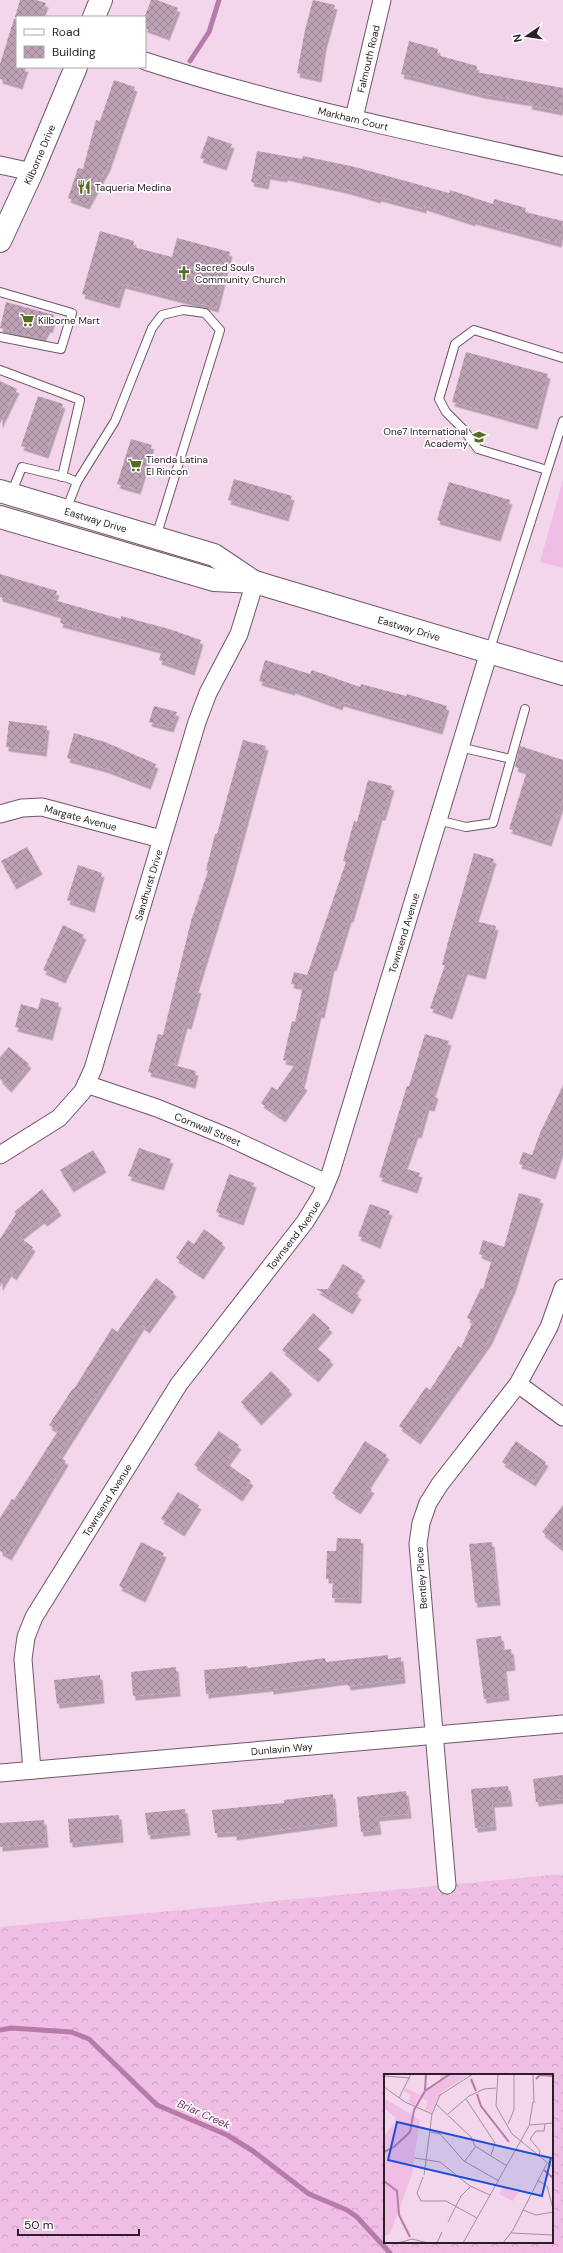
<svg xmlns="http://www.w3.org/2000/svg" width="563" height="2253" viewBox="0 0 563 2253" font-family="'DM Sans',sans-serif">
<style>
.forest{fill:url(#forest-crowns);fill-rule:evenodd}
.pitch{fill:#f0bde4}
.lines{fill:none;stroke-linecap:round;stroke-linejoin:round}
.stream{stroke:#b879ab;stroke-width:5}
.building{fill:url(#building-cross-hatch);filter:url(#shadow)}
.lane-casing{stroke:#6e5668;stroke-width:10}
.street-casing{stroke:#6e5668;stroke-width:19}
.secondary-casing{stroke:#6e5668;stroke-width:24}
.primary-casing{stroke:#6e5668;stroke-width:24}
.lane{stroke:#fff;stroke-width:8}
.street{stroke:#fff;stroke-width:17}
.secondary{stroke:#fff;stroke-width:22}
.primary{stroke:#fff;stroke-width:22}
.labels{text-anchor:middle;stroke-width:3.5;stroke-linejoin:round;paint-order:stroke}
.street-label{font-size:10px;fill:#2b2028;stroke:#fff}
.poi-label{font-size:10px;fill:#2b2028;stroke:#fff;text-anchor:start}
.water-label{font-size:11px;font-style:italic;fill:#7a2e6d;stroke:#fff}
.inset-river{fill:none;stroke:#b879ab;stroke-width:2}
.inset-road{fill:none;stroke:#a38d9d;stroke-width:1}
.view{fill:#1d4ed8;fill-opacity:0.15;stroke:#1d4ed8;stroke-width:2}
.inset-edge{fill:none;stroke:#2b2028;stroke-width:2}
</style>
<defs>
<pattern id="forest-crowns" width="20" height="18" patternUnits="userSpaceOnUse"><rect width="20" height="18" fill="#f0bde4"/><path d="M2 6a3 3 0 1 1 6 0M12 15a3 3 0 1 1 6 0" fill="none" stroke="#cea2c4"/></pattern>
<pattern id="building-cross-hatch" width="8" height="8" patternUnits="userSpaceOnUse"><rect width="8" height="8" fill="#bda2b6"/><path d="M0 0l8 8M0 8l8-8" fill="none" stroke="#9a8494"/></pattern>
<filter id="shadow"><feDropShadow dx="2.5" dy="4.5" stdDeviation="0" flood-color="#0004"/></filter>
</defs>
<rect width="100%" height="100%" fill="#f3d6eb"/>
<path class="forest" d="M553 1875H563V2253H0V1927ZM385 2075H552V2242H385Z"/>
<polygon class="pitch" points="563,480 563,568 540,562"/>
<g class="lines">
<g class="stream">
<polyline points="190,61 209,32 219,0"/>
<polyline points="0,2030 11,2028 71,2032 89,2039 157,2105 227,2135 253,2151 309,2194 347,2210 357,2217 390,2253"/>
</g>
</g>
<g class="building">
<polygon points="20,0 36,0 46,3 41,17 15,17"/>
<polygon points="151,0 157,0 178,8 167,36 145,28 145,16"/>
<polygon points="313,0 335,5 324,45 319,78 297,73 305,30"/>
<polygon points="14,19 17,19 17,67 26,67 20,85 0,79 0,64"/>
<polygon points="409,41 438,49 437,55 477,66 476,72 563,88 560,111 529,105 530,102 482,94 401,74"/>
<polygon points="114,80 135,87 108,166 87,205 68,198 78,168 83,169 96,120 100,121"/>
<polygon points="208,136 232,144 224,166 200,158"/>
<polygon points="257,151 302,159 303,156 355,167 449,193 450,190 493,204 494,199 526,208 525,212 563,221 559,243 473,220 473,222 424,206 424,209 379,197 378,199 348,190 285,176 285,178 268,175 266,185 251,182"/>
<polygon points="100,231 134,241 133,247 172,257 177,238 230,252 216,308 123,284 117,304 82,294"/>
<polygon points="6,302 54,315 50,329 48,328 42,339 0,328"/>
<polygon points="466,352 548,374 535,425 452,402"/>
<polygon points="0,381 17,389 0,424"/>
<polygon points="38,396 63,404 46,454 21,446"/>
<polygon points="131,439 152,445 138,490 117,484"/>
<polygon points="234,479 292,496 286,517 228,500"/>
<polygon points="449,482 510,500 498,537 437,520"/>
<polygon points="0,574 57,591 54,600 121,619 121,616 169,629 201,640 192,671 159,660 162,650 60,623 62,615 0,597"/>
<polygon points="265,660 310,674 312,670 360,687 361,684 406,696 407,694 447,706 440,730 341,702 340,706 293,689 292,691 259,681"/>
<polygon points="154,706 177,712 171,728 149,722"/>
<polygon points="9,721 47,726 44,752 6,747"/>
<polygon points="74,733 105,742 156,764 148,785 107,769 67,758"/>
<polygon points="243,740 266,746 230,878 196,988 199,989 189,1025 185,1024 174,1065 196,1071 193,1084 148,1072 158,1034 163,1035 191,921 208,871 206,870 215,834 217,834"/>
<polygon points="520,746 563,760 563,799 549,842 509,829 527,771 515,767"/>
<polygon points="368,780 392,786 383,816 380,816 351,918 349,918 334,967 332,966 322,1014 319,1013 302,1084 305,1086 283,1118 261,1103 272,1087 277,1090 296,1063 283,1060 292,1021 295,1022 303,986 291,984 294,972 307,975 346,862 343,861 354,821 357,822"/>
<polygon points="27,847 40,870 14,885 1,861"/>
<polygon points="474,853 494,859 475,921 496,926 483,975 465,970 450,1015 430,1008 445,965 442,965 449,938"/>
<polygon points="78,865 102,873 92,908 67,900"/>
<polygon points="63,925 84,935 63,979 43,970"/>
<polygon points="41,998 59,1003 50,1036 15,1027 21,1004 38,1009"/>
<polygon points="425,1034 449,1041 433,1093 436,1094 432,1107 427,1106 419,1134 416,1133 404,1168 420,1173 415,1189 379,1177 407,1086 409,1086"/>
<polygon points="9,1047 29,1064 9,1088 0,1079 0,1057"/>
<polygon points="563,1085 563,1144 553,1175 519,1164 523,1152 532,1155 540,1133"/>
<polygon points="139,1148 171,1159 161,1186 128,1176"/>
<polygon points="93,1150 104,1168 71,1188 60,1170"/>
<polygon points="229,1174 254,1183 241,1221 216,1212"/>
<polygon points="42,1189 59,1211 45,1222 42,1219 19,1237 33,1247 14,1276 9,1272 0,1287 0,1239 16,1214 14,1212"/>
<polygon points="519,1193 541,1199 513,1288 489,1341 418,1440 399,1426 426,1387 430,1390 458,1346 461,1348 473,1321 467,1318 481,1288 483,1289 492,1259 479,1254 483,1240 504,1247"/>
<polygon points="370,1204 390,1211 378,1244 358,1236"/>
<polygon points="204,1229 223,1243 201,1275 176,1258 188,1240 194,1244"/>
<polygon points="343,1264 363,1276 353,1291 359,1295 350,1310 316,1289 328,1289"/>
<polygon points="156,1278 174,1292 147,1329 142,1325 59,1456 66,1461 9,1556 0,1551 0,1518 12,1499 14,1500 58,1431 49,1425 73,1388 74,1389 112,1328 117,1332"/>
<polygon points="313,1313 330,1328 314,1346 331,1360 316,1378 282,1350"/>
<polygon points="271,1371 290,1390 259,1421 241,1402"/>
<polygon points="219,1431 239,1445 226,1463 251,1481 240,1497 194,1465"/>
<polygon points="365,1441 387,1455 367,1486 372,1489 358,1510 332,1493"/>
<polygon points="516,1441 546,1462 533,1482 502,1462"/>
<polygon points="178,1492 199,1505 182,1532 161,1519"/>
<polygon points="563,1505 563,1549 542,1532"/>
<polygon points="337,1538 361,1539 359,1599 332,1598 333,1579 326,1579 327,1551 336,1551"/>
<polygon points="141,1542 164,1553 143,1598 119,1586"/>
<polygon points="492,1542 498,1601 475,1603 469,1544"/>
<polygon points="501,1636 503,1650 511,1649 513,1666 504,1667 507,1696 484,1699 476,1639"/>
<polygon points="388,1655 388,1659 401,1657 403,1679 348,1686 347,1680 271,1690 271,1687 206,1694 204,1670 247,1666 248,1668 325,1658 326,1662"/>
<polygon points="176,1667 178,1692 133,1696 131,1672"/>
<polygon points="100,1675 102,1699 57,1704 54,1680"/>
<polygon points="563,1775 563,1799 536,1802 533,1779"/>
<polygon points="508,1786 510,1802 492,1803 494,1826 475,1828 471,1789"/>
<polygon points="406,1791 409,1814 377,1817 379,1830 361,1832 357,1797"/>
<polygon points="333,1794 335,1822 234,1836 234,1832 215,1833 212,1810 284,1803 284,1800"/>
<polygon points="185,1809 188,1831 148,1835 145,1813"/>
<polygon points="119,1815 121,1838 70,1843 68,1819"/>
<polygon points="44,1820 46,1843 0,1847 0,1823"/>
</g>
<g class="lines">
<defs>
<g id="lane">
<polyline points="0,292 72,313 61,349 0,337"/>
<polyline points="0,370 80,400 62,477"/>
<polyline points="547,470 478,449 463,429 446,412 439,399 455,344 474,330 563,358"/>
<polyline points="77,482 115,421 152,328 162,315 183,310 205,313 220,330 156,537"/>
<polyline points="11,494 22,467 68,478 77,482 66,510"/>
<polyline points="489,652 563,421"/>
<polyline points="459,747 511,759"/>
<polyline points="437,820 466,827 493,823 525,709"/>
</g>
<g id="street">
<path id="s1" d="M145 61C282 106 423 134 563 166"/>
<path id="s2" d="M354 118 382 0"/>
<polyline points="0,165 32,172"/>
<path id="s3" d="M0 814 22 808 42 807 161 839"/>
<path id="s4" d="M86 1084 157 1108 228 1137 326 1183"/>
<path id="s5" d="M0 1155 59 1118 83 1091 93 1069 197 722 208 693 239 634 255 582"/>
<polyline points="518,1384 563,1417"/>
<path id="s6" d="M32 1770 23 1659 26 1637 34 1617 179 1384 305 1222 321 1196 331 1172 489 652"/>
<path id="s7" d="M0 1773 563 1724"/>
<polyline points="447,1885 418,1544 421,1523 428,1503 440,1484 518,1384 549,1327 563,1288"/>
</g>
<g id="secondary">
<polyline points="94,17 101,0"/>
<path id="s8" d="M0 241 32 172 76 67"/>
</g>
<g id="primary">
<path id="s9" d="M0 491 214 555 254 582"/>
<path id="s10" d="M0 517 214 580 255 582 268 586 563 674"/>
</g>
</defs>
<use href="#lane" class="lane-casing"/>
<use href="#street" class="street-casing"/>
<use href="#secondary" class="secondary-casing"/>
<use href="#primary" class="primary-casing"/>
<use href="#lane" class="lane"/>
<use href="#street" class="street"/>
<use href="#secondary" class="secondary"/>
<use href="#primary" class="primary"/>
</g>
<defs>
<symbol id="restaurant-bare" viewBox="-9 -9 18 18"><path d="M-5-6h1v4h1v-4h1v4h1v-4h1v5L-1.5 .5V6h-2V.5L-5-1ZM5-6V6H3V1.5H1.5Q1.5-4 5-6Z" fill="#556d1e" stroke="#fff" stroke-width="2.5" paint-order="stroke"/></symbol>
<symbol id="church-bare" viewBox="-9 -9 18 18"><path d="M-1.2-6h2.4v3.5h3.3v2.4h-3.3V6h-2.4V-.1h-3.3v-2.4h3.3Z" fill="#556d1e" stroke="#fff" stroke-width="2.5" paint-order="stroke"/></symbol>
<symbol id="supermarket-bare" viewBox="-9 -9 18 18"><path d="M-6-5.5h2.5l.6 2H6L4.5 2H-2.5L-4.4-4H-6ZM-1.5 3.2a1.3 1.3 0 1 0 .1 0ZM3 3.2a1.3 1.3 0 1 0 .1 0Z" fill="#556d1e" stroke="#fff" stroke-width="2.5" paint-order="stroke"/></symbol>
<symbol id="school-bare" viewBox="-9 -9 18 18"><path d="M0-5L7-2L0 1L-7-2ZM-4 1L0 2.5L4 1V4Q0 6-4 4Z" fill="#556d1e" stroke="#fff" stroke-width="2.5" paint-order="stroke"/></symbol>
</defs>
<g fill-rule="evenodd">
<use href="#restaurant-bare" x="74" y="177" width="20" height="20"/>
<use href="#church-bare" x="174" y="263" width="20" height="20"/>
<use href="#supermarket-bare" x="17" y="310" width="20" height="20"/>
<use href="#school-bare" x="469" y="427" width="20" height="20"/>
<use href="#supermarket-bare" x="125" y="455" width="20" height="20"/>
</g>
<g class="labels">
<g class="street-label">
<text dy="4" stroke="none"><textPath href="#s2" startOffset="61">Falmouth Road</textPath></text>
<text dy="4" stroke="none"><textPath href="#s1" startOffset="216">Markham Court</textPath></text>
<text dy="4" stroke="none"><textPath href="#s8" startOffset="95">Kilborne Drive</textPath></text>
<text dy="4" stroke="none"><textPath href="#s9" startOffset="100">Eastway Drive</textPath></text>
<text dy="4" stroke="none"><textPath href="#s10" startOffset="425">Eastway Drive</textPath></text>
<text dy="4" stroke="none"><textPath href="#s3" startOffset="83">Margate Avenue</textPath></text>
<text dy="4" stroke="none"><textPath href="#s5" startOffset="322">Sandhurst Drive</textPath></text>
<text dy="4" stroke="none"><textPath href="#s6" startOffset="941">Townsend Avenue</textPath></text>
<text dy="4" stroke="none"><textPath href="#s4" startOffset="130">Cornwall Street</textPath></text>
<text dy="4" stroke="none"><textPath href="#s6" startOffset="617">Townsend Avenue</textPath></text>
<text dy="4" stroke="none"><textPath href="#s6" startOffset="293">Townsend Avenue</textPath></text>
<text transform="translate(421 1578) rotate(-94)" y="4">Bentley Place</text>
<text dy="4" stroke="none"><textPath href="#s7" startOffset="283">Dunlavin Way</textPath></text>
</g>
<g class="poi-label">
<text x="95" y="191">Taqueria Medina</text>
<text x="195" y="271">Sacred Souls<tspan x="195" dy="12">Community Church</tspan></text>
<text x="38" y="324">Kilborne Mart</text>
<text x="468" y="435" text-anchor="end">One7 International<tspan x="468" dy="12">Academy</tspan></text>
<text x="146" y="463">Tienda Latina<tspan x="146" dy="12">El Rincon</tspan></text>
</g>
<g class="water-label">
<text transform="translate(204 2114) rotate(24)" y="4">Briar Creek</text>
</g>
</g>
<g transform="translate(384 2074)">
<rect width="169" height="169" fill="#f3d6eb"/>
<path d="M57 0 83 2 57 18 47 39 41 35 44 27 35 23 31 31 24 28 27 21 20 17 22 14 36 21 55 9Z" fill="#f0bde4"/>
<path d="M0 24 36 46 28 100 6 160 0 162V62L11 49V43L0 34Z" fill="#f0bde4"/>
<path d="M120 112 134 119 129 127 115 120Z" fill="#f0bde4"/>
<path class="inset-river" d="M87 5 92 17M152 5 156 1 169 2M41 16 42 0M93 20 97 32 125 68M0 78 10 73 26 58 30 36 41 17 66 0M160 96 169 104M0 107 13 117 15 141 26 163"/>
<path class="inset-road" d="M114 0 112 32 128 60 169 93M149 0 150 29M1 2 26 4M0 13 21 28 48 40M15 24 27 0M82 25 111 69 107 81M52 30 87 63 91 72 123 92M64 40 85 22 100 15 112 14M124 50 130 36V0M146 51 169 49M46 58 56 60 80 87 115 107M155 83 156 77 146 65 152 57H160L161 50M31 84 56 88 86 112 106 121M81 87 92 72M40 101 48 40 56 21 89 0M39 103 33 119 37 127H62L93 144M153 106 163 112 169 135M139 136 152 141 169 138M64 148 77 122 86 113M127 159 169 161M14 169 28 165 44 169M53 169 58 158M79 169 145 52 149 28M119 169 129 156 163 89"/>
<path class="view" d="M13 48 167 84 158 122 4 86Z"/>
<rect width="169" height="169" class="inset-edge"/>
</g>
<rect x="16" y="16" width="130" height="52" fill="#ffffff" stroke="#aaa6a9"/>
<rect x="24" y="29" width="20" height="6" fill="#ffffff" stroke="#aaa6a9"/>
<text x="52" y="36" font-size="12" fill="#2b2028">Road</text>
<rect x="24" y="46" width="20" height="12" fill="url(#building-cross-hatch)" stroke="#aaa6a9"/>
<text x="52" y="56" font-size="12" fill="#2b2028">Building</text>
<g transform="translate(527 36) rotate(257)" stroke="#ffffff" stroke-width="3" paint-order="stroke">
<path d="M0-3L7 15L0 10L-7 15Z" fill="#2b2028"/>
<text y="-6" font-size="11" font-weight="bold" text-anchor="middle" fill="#2b2028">N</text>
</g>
<path d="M18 2229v6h121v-6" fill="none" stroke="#2b2028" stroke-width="2"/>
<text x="24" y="2229" font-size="12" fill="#2b2028" stroke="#ffffff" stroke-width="3" paint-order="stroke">50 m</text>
</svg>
